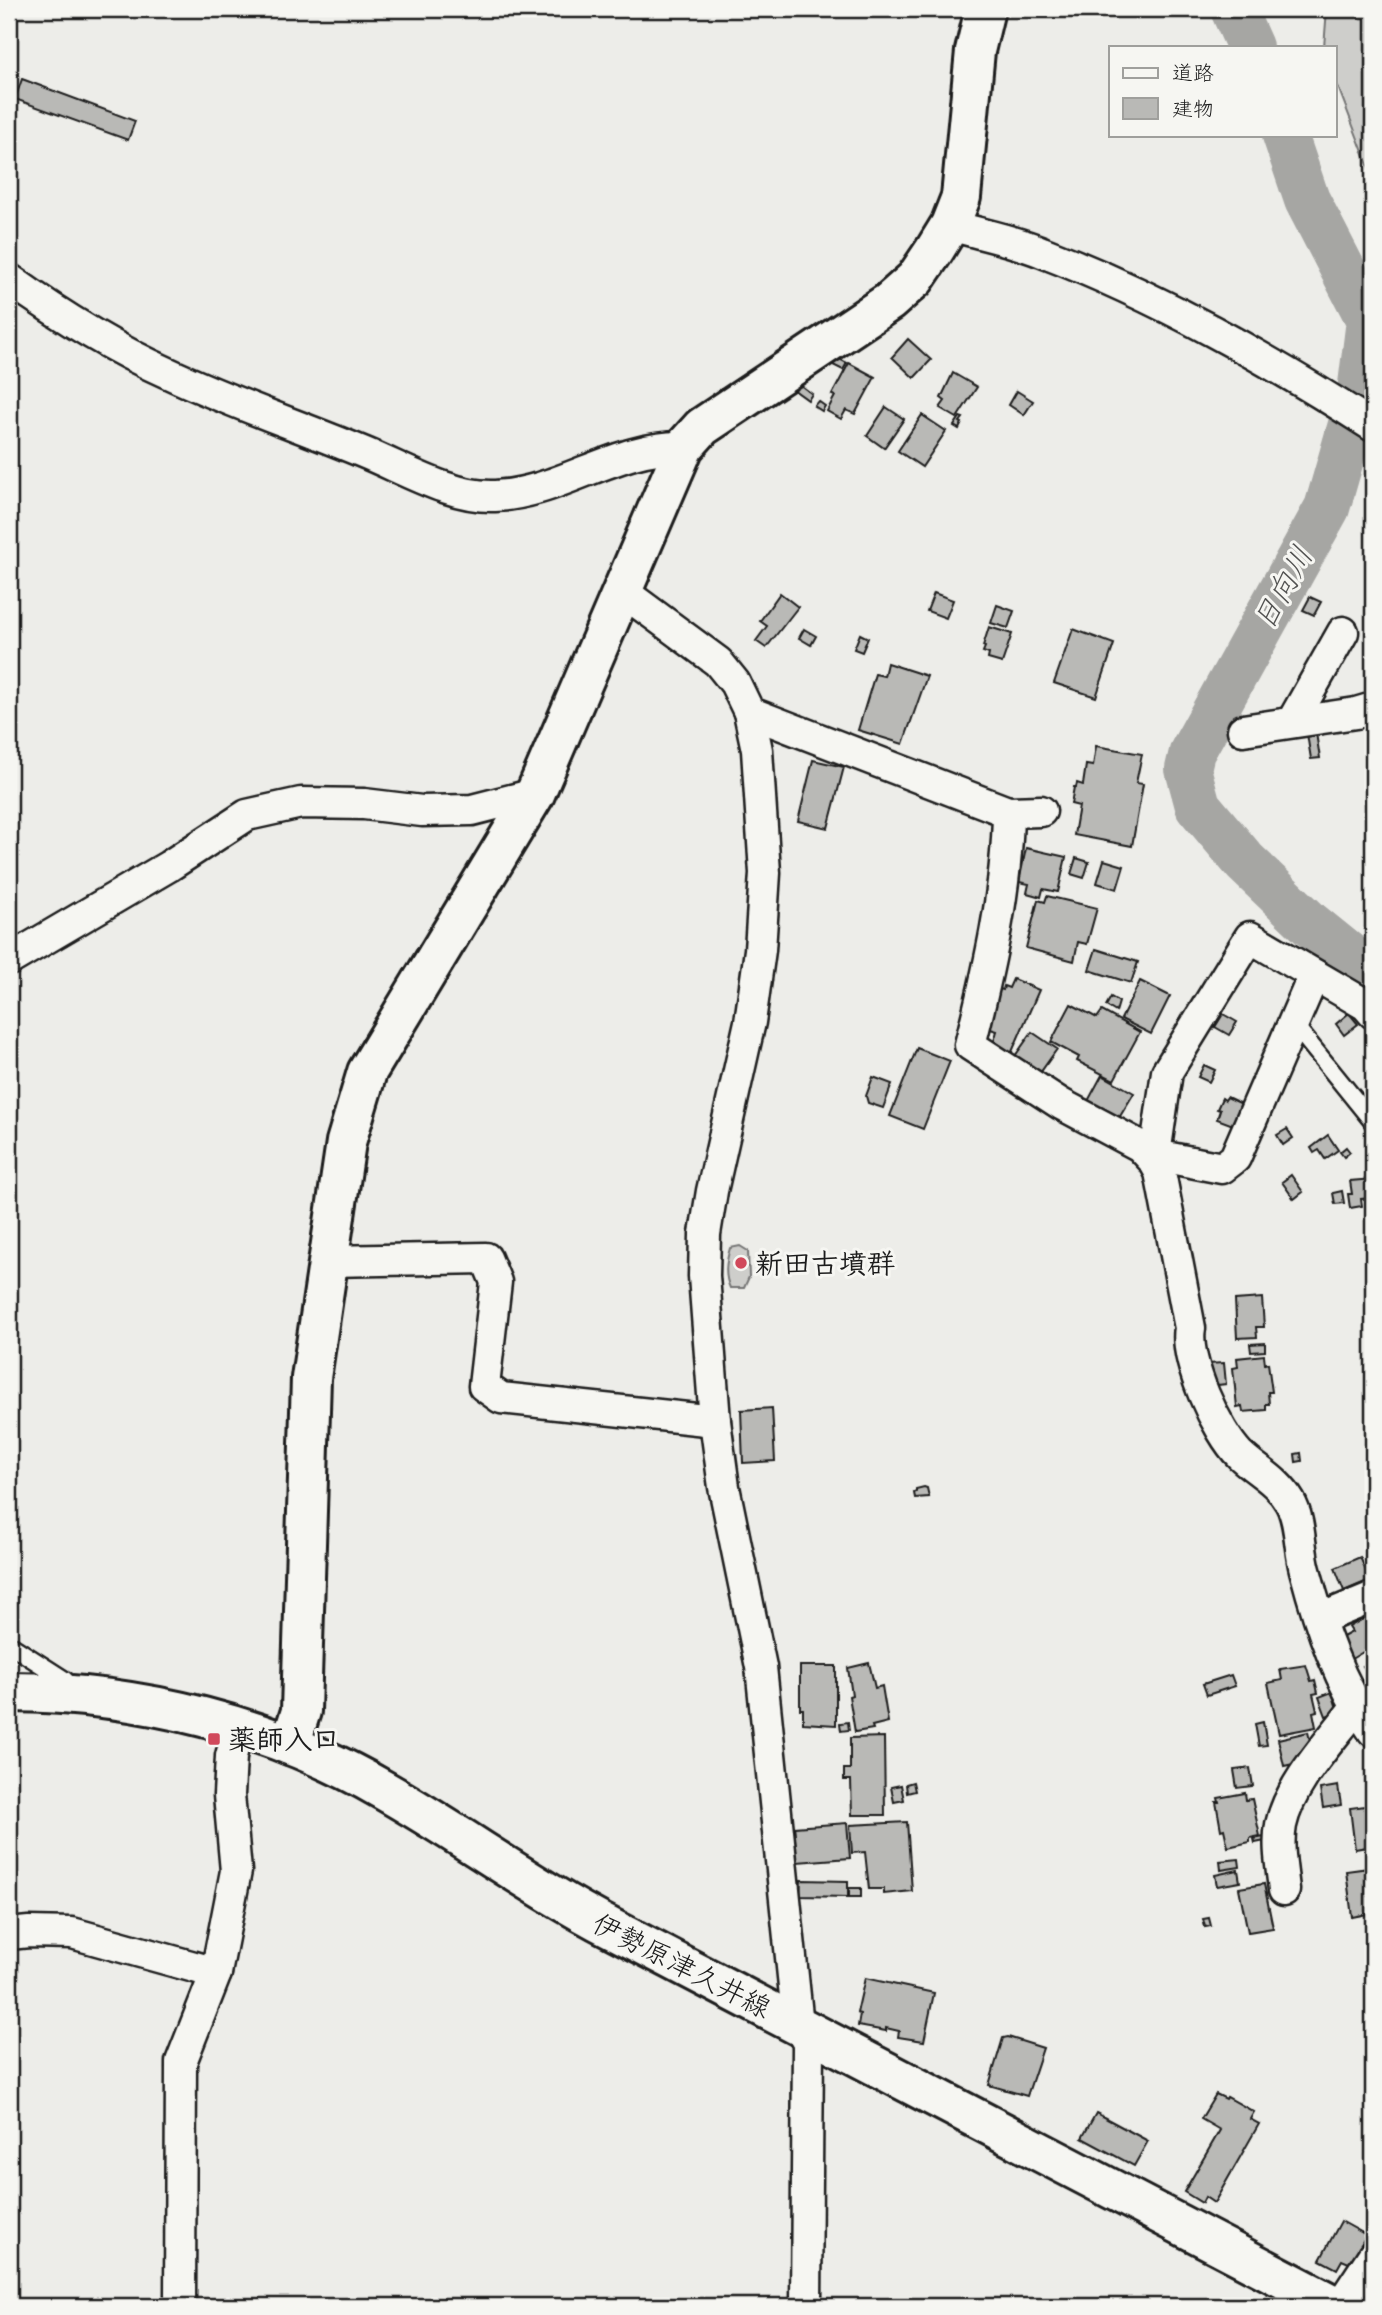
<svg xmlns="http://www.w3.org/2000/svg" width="1382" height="2315" viewBox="0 0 1382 2315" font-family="Caveat,'Klee One',sans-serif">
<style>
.green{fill:#cececb;stroke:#757574;stroke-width:2}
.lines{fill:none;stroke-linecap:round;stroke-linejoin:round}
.river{stroke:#a6a6a3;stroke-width:46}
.building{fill:#b9b9b6;stroke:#1c1c1c;stroke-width:2}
.lane-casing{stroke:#1c1c1c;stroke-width:21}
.street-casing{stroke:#1c1c1c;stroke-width:35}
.secondary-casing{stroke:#1c1c1c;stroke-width:44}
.primary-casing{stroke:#1c1c1c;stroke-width:44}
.lane{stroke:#f6f6f2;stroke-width:16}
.street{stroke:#f6f6f2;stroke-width:30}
.secondary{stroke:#f6f6f2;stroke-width:38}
.primary{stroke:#f6f6f2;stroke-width:38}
.poi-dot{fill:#d1495b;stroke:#f6f6f2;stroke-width:2.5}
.labels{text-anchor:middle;stroke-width:6;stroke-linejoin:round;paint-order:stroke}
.poi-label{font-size:28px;font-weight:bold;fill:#1c1c1c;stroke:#f6f6f2;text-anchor:start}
.street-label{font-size:28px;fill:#1c1c1c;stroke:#f6f6f2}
.water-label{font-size:30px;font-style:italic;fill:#535352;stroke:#f6f6f2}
</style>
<rect width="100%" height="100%" fill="#edede9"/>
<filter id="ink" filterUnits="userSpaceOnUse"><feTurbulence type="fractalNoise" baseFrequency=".0143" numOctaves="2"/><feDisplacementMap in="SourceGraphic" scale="14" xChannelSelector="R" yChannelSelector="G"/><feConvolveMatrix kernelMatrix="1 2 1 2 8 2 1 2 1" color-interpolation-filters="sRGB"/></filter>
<g filter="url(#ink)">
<g class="green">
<polygon points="1327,9 1373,9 1373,178 1335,79 1335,47 1324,47"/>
<path d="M740 1246 748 1251 749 1277 744 1288H730C724 1275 726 1262 730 1248Z"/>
</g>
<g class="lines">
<g class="river">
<polyline points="1233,9 1250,47"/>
<polyline points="1285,135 1307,200 1369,320 1360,393 1327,508 1192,752 1188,769 1198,806 1245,862 1310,924 1373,975"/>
</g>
</g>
<g class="building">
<polygon points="22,79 135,121 128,140 15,99"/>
<polygon points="908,339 931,360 914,378 892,357"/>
<polygon points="832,355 847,363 843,370 829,363"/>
<polygon points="849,363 875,377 855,414 846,410 841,419 827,411 835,396 832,395"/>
<polygon points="953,373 977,387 957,418 940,408 945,401 941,398"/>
<polygon points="795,381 812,394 808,400 790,387"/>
<polygon points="1017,391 1033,401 1024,415 1009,405"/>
<polygon points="818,401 825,406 822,411 814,406"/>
<polygon points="886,407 904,419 884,448 867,436"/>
<polygon points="922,415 946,431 922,467 898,451"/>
<polygon points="960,417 963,418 960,422 962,423 959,429 954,426"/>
<polygon points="780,593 798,607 766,648 756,641 767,626 760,621"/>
<polygon points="934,593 953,600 946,618 927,611"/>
<polygon points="1310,597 1321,602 1314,615 1303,610"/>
<polygon points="997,605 1014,611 1008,628 991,623"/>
<polygon points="989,627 1012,634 1002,663 988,659 989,654 983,652 985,647 983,646"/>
<polygon points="804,629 816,636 811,645 799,638"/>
<polygon points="1073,629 1114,644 1096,697 1054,683"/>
<polygon points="860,634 868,638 862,652 854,649"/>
<polygon points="887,663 927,676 903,744 858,730 875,674 884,676"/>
<polygon points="1316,733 1320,758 1311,759 1307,734"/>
<polygon points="1096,746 1142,754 1136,783 1143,784 1132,846 1074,835 1079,806 1071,804 1074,787 1076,787 1077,783 1083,785 1086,765 1093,766"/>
<polygon points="813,760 844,767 828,828 798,821"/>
<polygon points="1026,848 1066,857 1058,892 1043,889 1041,897 1027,893 1029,884 1019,882"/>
<polygon points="1076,858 1089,862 1084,878 1071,874"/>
<polygon points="1104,860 1124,866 1117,889 1097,883"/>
<polygon points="1047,896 1097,908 1087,944 1078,942 1074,961 1026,948 1038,900 1045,902"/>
<polygon points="1096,949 1138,962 1131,983 1089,970"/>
<polygon points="1013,979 1039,990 1011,1054 992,1048 997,1031 987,1028 1000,989 1003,990 1004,986 1009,988"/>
<polygon points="1140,981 1170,996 1151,1034 1121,1019"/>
<polygon points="1111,997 1119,1002 1116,1012 1106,1006"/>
<polygon points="1071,1004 1097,1018 1102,1011 1140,1032 1114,1080 1077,1061 1079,1057 1051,1042"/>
<polygon points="1349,1013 1358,1024 1344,1035 1336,1024"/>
<polygon points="1223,1014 1237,1022 1229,1035 1215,1027"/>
<polygon points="1032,1032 1057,1049 1040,1073 1015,1056"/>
<polygon points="917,1048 950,1061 923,1129 890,1116"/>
<polygon points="1204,1065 1215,1070 1209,1082 1198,1077"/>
<polygon points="1102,1075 1134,1093 1119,1118 1088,1101"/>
<polygon points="873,1077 892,1084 883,1108 868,1103 866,1096"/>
<polygon points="1227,1097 1242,1104 1233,1125 1217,1119 1220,1110 1217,1109 1222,1098 1225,1100"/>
<polygon points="1287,1129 1293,1138 1283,1145 1277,1135"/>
<polygon points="1328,1135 1338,1150 1325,1159 1319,1150 1314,1153 1311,1148"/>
<polygon points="1346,1147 1350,1152 1344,1157 1340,1152"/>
<polygon points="1291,1175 1303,1192 1294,1199 1282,1182"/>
<polygon points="1373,1179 1373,1198 1361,1199 1362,1206 1350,1208 1348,1194 1352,1194 1350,1181"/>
<polygon points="1342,1191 1344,1203 1335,1204 1333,1193"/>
<polygon points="1262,1298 1264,1327 1256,1327 1257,1337 1237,1338 1235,1300"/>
<polygon points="1265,1343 1265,1351 1251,1352 1250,1344"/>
<polygon points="1264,1355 1265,1364 1268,1363 1272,1392 1268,1392 1269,1404 1266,1404 1266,1410 1243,1412 1242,1406 1237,1407 1233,1368 1238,1367 1237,1358"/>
<polygon points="1224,1363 1226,1384 1209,1386 1207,1364"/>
<polygon points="772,1408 775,1461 743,1463 741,1410"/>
<polygon points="1301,1453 1302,1461 1296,1462 1295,1454"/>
<polygon points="924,1487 927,1488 929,1497 915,1498 914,1493 916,1492 916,1489"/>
<polygon points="1360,1557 1370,1580 1344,1591 1335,1568"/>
<polygon points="1365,1618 1373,1631 1373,1646 1348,1661 1343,1653 1348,1650 1341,1638 1352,1632 1349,1627"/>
<polygon points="1373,1659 1373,1682 1363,1666"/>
<polygon points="869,1663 875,1688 882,1686 888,1722 872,1726 873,1729 855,1732 849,1696 852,1695 848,1668"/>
<polygon points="1306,1665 1311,1681 1315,1680 1318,1693 1313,1694 1317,1711 1313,1712 1316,1727 1279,1734 1268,1683 1282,1680 1280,1669"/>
<polygon points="800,1666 836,1666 836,1725 803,1723 803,1709 800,1709"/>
<polygon points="1231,1675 1235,1686 1207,1695 1203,1684"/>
<polygon points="1332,1692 1338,1712 1326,1716 1319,1697"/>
<polygon points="848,1722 849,1730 841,1731 840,1723"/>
<polygon points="1263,1722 1267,1745 1259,1746 1255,1724"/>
<polygon points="1308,1732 1313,1753 1307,1761 1284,1766 1278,1739"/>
<polygon points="884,1737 885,1815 852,1815 851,1780 844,1780 844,1769 850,1769 850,1738"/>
<polygon points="1250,1768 1253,1786 1237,1788 1234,1770"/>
<polygon points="913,1782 915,1791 907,1793 906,1784"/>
<polygon points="901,1785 904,1800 894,1802 891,1787"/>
<polygon points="1338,1786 1341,1805 1323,1808 1320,1789"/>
<polygon points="1245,1793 1246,1800 1252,1799 1260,1836 1250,1838 1250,1842 1228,1847 1224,1829 1221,1830 1216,1802 1219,1802 1218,1798"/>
<polygon points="1373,1805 1373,1846 1355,1849 1350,1808"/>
<polygon points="907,1822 912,1891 884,1894 884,1889 869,1889 865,1852 852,1853 850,1825"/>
<polygon points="847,1823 850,1858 797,1862 794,1827"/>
<polygon points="1264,1837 1265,1841 1255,1843 1254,1839"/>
<polygon points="1239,1859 1240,1867 1221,1870 1220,1861"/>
<polygon points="1369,1868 1370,1879 1373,1879 1373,1913 1352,1917 1346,1871"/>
<polygon points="1238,1870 1240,1882 1217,1886 1215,1875"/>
<polygon points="801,1880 848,1881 848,1897 800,1896"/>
<polygon points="1264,1884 1273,1928 1248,1932 1239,1888"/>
<rect x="849" y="1888" width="12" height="9"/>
<polygon points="1209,1918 1211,1926 1205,1927 1203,1919"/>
<polygon points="865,1978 934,1993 924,2041 898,2037 899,2031 886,2028 886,2031 858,2026 860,2014 857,2013"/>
<polygon points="1008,2037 1043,2048 1027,2096 989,2085 1003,2038"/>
<polygon points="1216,2094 1226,2099 1227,2097 1254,2112 1250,2119 1259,2124 1214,2203 1205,2197 1202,2203 1184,2192 1220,2130 1201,2119"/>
<polygon points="1096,2113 1148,2141 1134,2166 1082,2138"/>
<polygon points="1341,2221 1366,2235 1351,2264 1342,2260 1337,2269 1320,2260"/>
</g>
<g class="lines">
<defs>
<g id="lane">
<polyline points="1293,1023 1373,1122"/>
<polyline points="9,1644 65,1680 67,1691"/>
</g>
<g id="street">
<path d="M950 225C980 234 1013 240 1042 252 1159 297 1268 359 1373 426"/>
<path d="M9 279C59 315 112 348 168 373 232 403 300 426 365 453 404 469 452 498 495 496 561 493 617 445 684 447"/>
<path d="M622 591 718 662 735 683 749 712 1008 812C1007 890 989 969 970 1045L1061 1104 1140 1146 1154 1161 1160 1172 1190 1328C1184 1360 1217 1432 1240 1455 1258 1472 1277 1480 1290 1502 1301 1521 1299 1549 1305 1570 1320 1627 1339 1683 1373 1731"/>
<polyline points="749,712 757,750 765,873 760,950 750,1022 712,1191 705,1234 704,1276 715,1421 724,1487 761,1667 798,2025 808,2043 806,2306"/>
<polyline points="1292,722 1343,632"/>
<polyline points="1243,730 1356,713 1373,708"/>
<polyline points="1008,812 1041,811"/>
<polyline points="9,960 169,866 247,815 301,803 364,804 422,811 472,810 535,794"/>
<polyline points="1155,1155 1222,1168 1235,1158 1314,975"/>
<polyline points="1154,1161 1167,1072 1250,937 1366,1005 1373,1013"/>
<polyline points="329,1261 486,1258 496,1282 484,1386 501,1398 715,1421"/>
<polyline points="1320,1619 1373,1597"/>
<path d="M1284 1890C1282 1869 1277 1847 1281 1825 1290 1783 1331 1741 1356 1707"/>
<polyline points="9,1934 29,1932 72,1933 216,1973"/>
<polyline points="180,2306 181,2062 216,1973 236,1871 229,1795 231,1756 239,1727"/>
<polyline points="1340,2306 1373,2256"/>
</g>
<polyline id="secondary" points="290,1745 301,1711 311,1378 346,1142 367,1072 535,794 684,447 702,427 889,302 915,279 934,251 950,225 961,197 975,51 985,9"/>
<path id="primary" d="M9 1692C139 1693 272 1725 385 1791 462 1835 534 1888 613 1929 854 2054 1094 2181 1336 2306"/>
</defs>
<use href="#lane" class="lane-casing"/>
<use href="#street" class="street-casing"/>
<use href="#secondary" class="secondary-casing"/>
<use href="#primary" class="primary-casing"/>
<use href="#lane" class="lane"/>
<use href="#street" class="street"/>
<use href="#secondary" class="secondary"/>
<use href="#primary" class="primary"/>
</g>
</g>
<g class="poi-dot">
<circle cx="741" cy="1263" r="7"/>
<rect x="207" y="1732" width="14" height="14" rx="3.5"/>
</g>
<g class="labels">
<g class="poi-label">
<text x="755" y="1273">新田古墳群</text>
<text x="228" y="1749">薬師入口</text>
</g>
<g class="street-label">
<text transform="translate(682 1965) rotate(27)" y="10">伊勢原津久井線</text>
</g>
<g class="water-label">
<text transform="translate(1283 588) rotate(-61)" y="10">日向川</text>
</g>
</g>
<rect width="1382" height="2315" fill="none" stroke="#f6f6f2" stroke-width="35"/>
<rect x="18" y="18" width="1347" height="2280" fill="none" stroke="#1c1c1c" stroke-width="2.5" filter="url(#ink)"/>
<rect x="1109" y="46" width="228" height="91" fill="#f6f6f2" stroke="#9f9f9c" stroke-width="2"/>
<rect x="1123" y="68" width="35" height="10" fill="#f6f6f2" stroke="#9f9f9c" stroke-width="2"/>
<text x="1172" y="80" font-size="21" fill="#1c1c1c">道路</text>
<rect x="1123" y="98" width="35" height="21" fill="#b9b9b6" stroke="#9f9f9c" stroke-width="2"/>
<text x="1172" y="116" font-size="21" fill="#1c1c1c">建物</text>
</svg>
